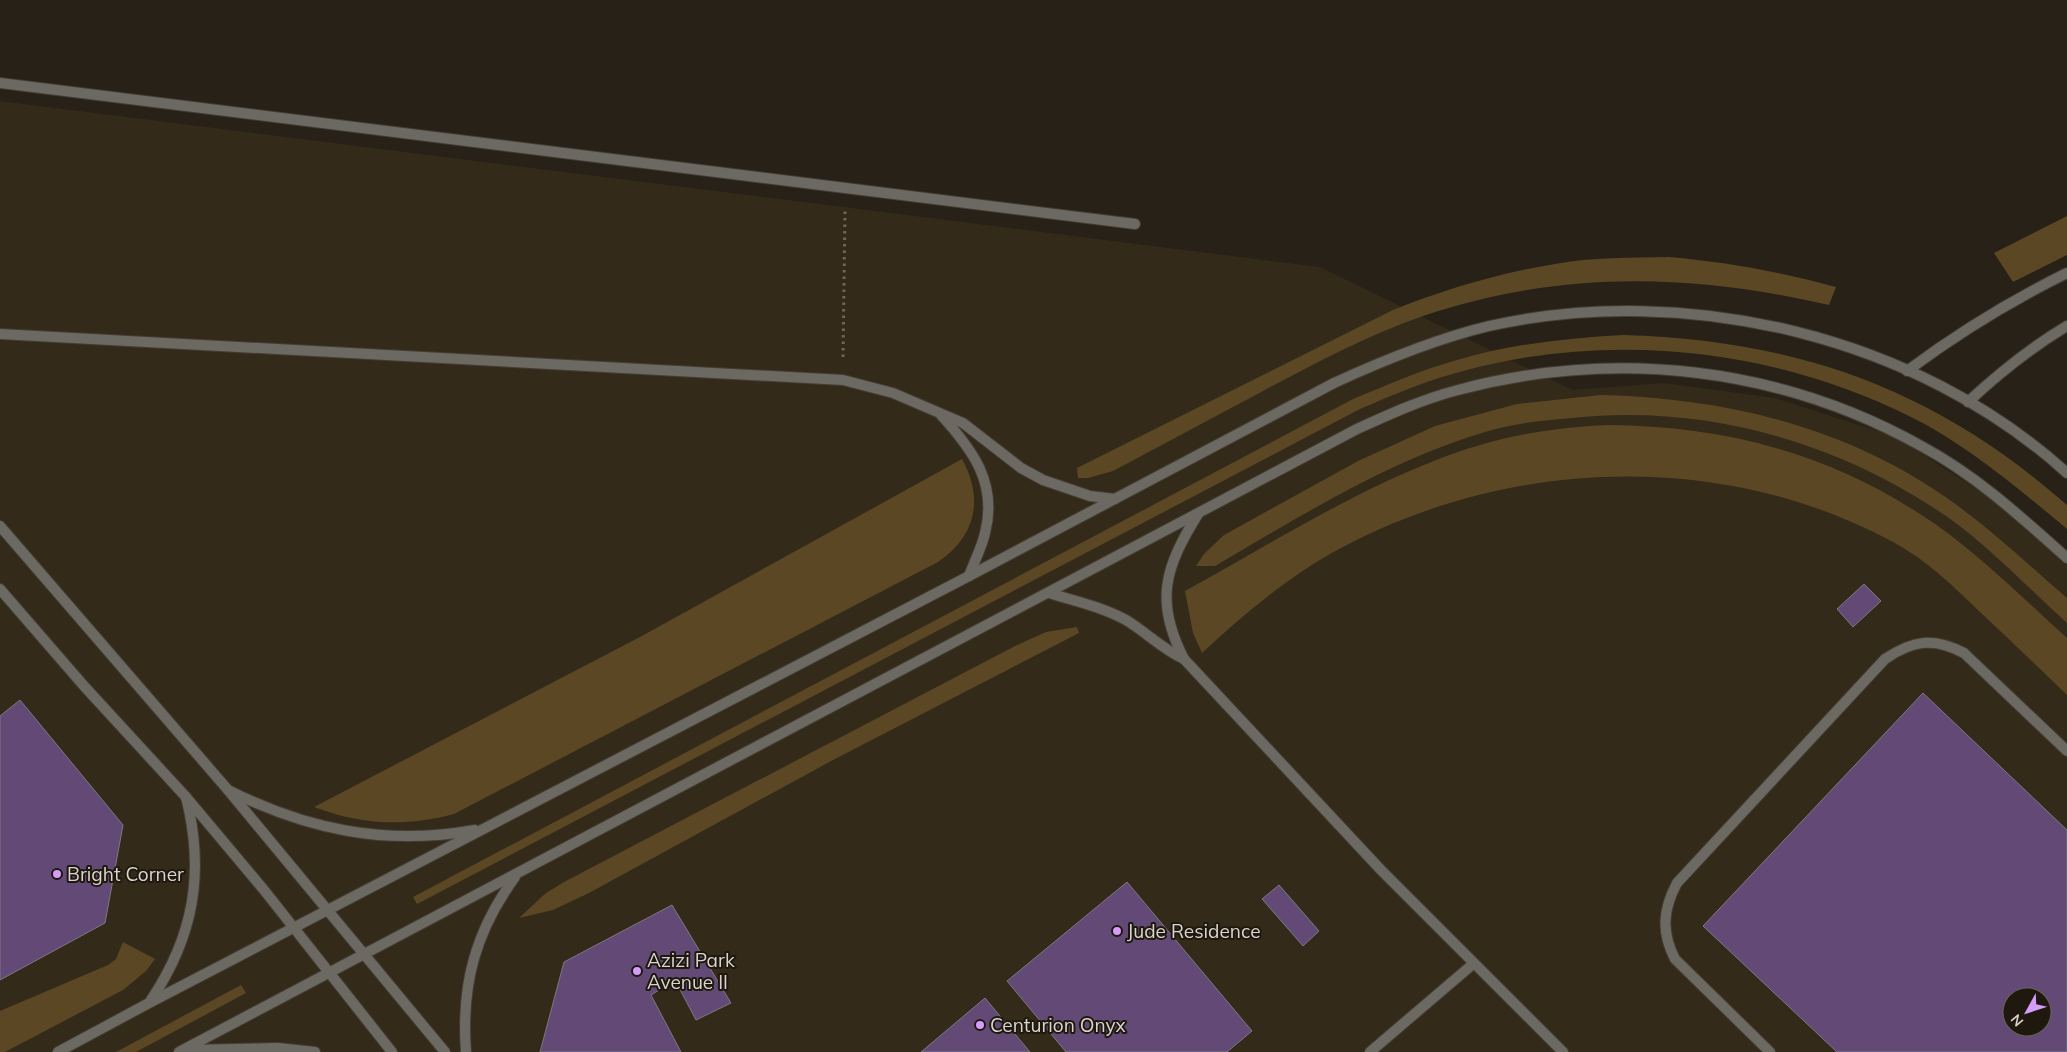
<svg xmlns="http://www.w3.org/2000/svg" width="2067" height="1052" viewBox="0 0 2067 1052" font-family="Mulish,sans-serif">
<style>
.built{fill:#342a1a;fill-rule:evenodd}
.green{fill:#5b4724}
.building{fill:#634975;stroke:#7e7783;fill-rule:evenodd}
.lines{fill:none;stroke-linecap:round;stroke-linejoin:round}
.service-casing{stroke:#433e34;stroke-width:12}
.minor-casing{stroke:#433e34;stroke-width:12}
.tertiary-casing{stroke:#433e34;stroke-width:12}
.path{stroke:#6c675e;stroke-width:3;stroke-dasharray:2.5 4;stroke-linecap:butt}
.service{stroke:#6c6963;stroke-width:10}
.minor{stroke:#6c6963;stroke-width:10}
.tertiary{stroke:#6c6963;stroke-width:10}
.poi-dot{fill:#d49cfb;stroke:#1e180e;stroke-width:2}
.labels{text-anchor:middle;stroke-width:4;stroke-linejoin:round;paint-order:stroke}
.poi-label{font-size:19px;fill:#d9d5ce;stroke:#1e180e;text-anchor:start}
</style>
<rect width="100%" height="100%" fill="#272117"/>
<path class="built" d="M0 101 1320 267 1572 390 1664 383 1775 398 1896 437 2004 507 2067 561V1052H0ZM2012 997H2042V1027H2012Z"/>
<g class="green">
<polygon points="2067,216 2067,255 2013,282 1994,253"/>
<path d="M1669 257C1727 262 1781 272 1836 287L1829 305C1690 273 1560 270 1423 316 1368 335 1316 363 1265 390 1214 417 1164 444 1113 471L1088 478H1078L1077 468 1393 310C1446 289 1499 273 1555 264 1592 257 1631 258 1669 257Z"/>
<path d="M1623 335C1798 340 1935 389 2067 505V529C2020 490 1966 444 1911 417 1775 349 1615 331 1467 370 1430 379 1395 394 1360 409L417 904 413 897 1353 399C1387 385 1421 370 1457 360 1511 344 1567 338 1623 335Z"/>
<path d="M1601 395C1727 398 1851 428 1954 503 1994 532 2030 566 2067 598V623C2027 587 1990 547 1946 516 1836 441 1705 404 1572 418 1546 420 1518 423 1492 430 1393 458 1304 514 1215 566H1196L1204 554 1224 535 1358 461 1435 426 1517 404Z"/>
<path d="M1607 425C1730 426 1836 455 1938 526 1984 559 2025 600 2067 638V695C2038 667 2010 640 1981 613 1954 587 1927 560 1893 542 1719 448 1501 458 1330 554 1283 581 1242 616 1202 653L1193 633 1185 591C1278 540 1385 471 1487 443 1526 432 1566 427 1607 425Z"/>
<path d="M962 459C984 499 976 536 938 562L454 814C405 827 362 825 314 807L640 637Z"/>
<polygon points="1077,627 1079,633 833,760 589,893 553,910 519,918 546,893 564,882 1017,645 1046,632"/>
<polygon points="123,942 155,959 146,971 123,990 5,1052 0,1052 0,1011 108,965 116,959"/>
<polygon points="241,985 246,993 136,1052 116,1052"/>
</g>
<g class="building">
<polygon points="1864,584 1881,601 1853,627 1837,609"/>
<path d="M1923 693 2067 830V1052H1837L1703 926ZM2012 997H2042V1027H2012Z"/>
<polygon points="20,700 123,825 105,923 0,980 0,716"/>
<polygon points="1127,882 1252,1031 1227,1052 1066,1052 1007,981"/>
<polygon points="1279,885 1319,931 1303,946 1262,899"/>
<polygon points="672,905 731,1003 696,1020 675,980 651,995 681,1052 540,1052 564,962"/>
<polygon points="985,998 1030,1052 921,1052"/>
</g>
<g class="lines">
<defs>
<g id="service">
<polyline points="0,83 1135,224"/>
<path d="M1907 371C1958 333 2010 301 2067 273"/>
<path d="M1968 402C1999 373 2030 348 2067 326"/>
<polyline points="1370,1052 1473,964"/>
<path d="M1770 1052 1675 959C1661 932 1663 909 1677 883L1885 659C1913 640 1934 637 1964 653L2067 751"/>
</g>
<g id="minor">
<polyline points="0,334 843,380 893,393 963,423 1021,468 1043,480 1090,496 1115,499"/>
<path d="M941 415C972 449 998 483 985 533 982 547 974 562 969 576"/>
<path d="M1198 514C1165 567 1154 601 1184 659L1381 870 1563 1052"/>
<polyline points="0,526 228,790 445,1052"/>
<polyline points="0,589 84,686 186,797 264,890 392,1052"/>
<path d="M1049 593C1075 601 1102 607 1126 620 1146 632 1162 649 1184 659"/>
</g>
<g id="tertiary">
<path d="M228 790C308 830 386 846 475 830"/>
<path d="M151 1000C194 936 205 872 186 797"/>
<polyline points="187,1050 278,1048 315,1052"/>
<path d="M58 1052 149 1003 969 576 1334 383C1384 360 1435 339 1489 326 1687 282 1916 336 2067 473"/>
<path d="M179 1052 1357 429C1390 414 1423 399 1458 390 1616 348 1781 367 1923 447 1977 476 2022 518 2067 558"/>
<path d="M466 1052C461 985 475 932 515 877"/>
</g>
</defs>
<use href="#service" class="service-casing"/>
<use href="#minor" class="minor-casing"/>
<use href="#tertiary" class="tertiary-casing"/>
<polyline class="path" points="843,357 845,211"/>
<use href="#service" class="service"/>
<use href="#minor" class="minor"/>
<use href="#tertiary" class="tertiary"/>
</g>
<g class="poi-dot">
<circle cx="57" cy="874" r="5"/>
<circle cx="1117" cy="931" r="5"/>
<circle cx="637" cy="971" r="5"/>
<circle cx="980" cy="1025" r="5"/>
</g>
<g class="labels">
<g class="poi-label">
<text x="67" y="881">Bright Corner</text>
<text x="1127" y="938">Jude Residence</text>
<text x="647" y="967">Azizi Park<tspan x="647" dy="22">Avenue II</tspan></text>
<text x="990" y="1032">Centurion Onyx</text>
</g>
</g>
<g transform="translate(2027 1012) rotate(230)"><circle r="24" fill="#1e180e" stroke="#69645b"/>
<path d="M0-4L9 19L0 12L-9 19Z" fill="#d49cfb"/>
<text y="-8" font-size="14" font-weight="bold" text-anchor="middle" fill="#d9d5ce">N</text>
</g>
</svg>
